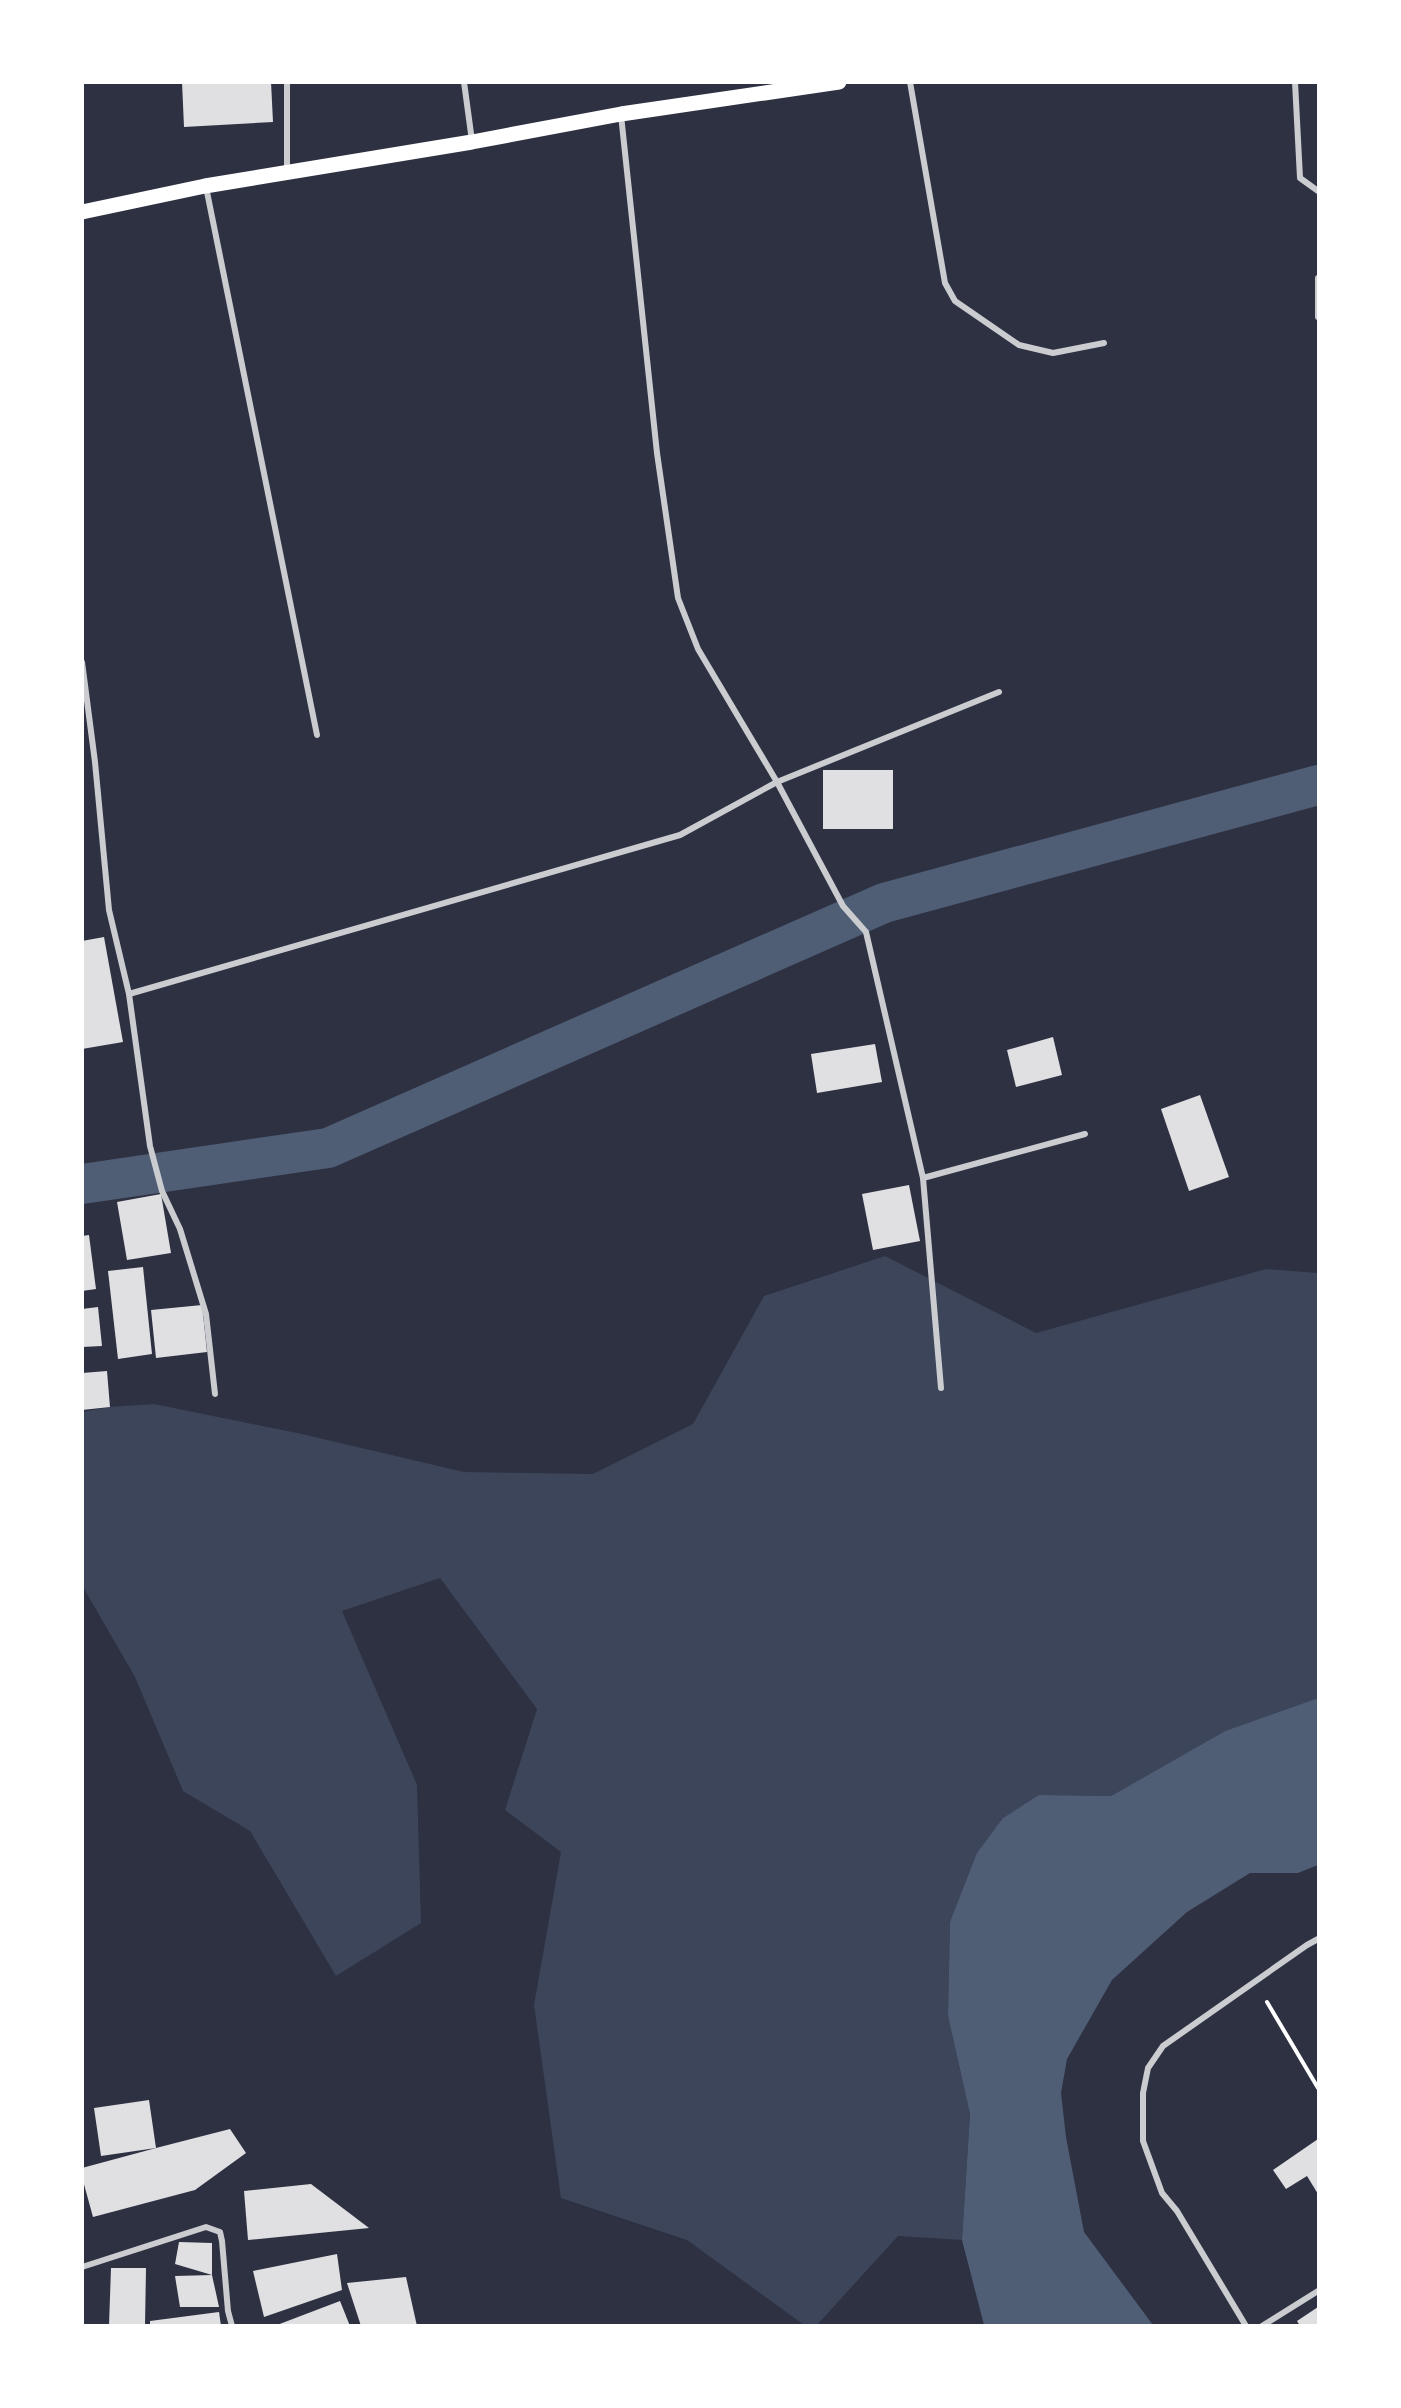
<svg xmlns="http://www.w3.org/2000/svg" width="1401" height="2408" viewBox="0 0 1401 2408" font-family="'Source Sans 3',sans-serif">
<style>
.green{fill:#3c4559}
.water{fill:#4f5d75}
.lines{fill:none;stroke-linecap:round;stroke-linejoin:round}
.canal{stroke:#4f5d75;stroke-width:40}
.building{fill:#e0e0e3}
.path{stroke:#fff;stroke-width:4}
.minor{stroke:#caccd0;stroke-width:6}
.primary{stroke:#fff;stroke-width:15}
</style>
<rect width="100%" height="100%" fill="#2d3142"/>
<polygon class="green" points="885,1256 1036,1333 1266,1269 1318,1273 1318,1698 1225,1731 1111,1796 1039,1795 950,1922 948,2016 970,2114 962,2240 898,2236 817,2325 804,2325 687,2240 561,2198 534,2005 561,1852 505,1810 537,1709 440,1578 342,1611 417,1785 421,1923 336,1976 250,1831 183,1791 135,1677 83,1587 82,1412 110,1407 154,1404 302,1434 464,1472 593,1474 693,1424 764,1296"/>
<polygon class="water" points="1318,1698 1318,1865 1298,1873 1250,1873 1187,1912 1112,1980 1067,2059 1061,2093 1066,2137 1084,2232 1153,2325 984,2325 962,2240 970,2114 948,2016 950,1922 977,1853 1003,1818 1039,1795 1111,1796 1225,1731"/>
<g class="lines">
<polyline class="canal" points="82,1184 328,1148 884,903 1318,785"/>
</g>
<g class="building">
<polygon points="182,82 271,82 273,122 184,127"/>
<rect x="823" y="770" width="70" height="59"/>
<polygon points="104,937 123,1042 82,1049 82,941"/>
<polygon points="1053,1037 1062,1075 1016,1087 1007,1050"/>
<polygon points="875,1044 882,1082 817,1093 811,1054"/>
<polygon points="1200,1095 1229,1177 1189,1191 1161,1109"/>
<polygon points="909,1185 920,1241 873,1250 862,1194"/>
<polygon points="161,1194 171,1253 127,1260 117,1202"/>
<polygon points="89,1235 96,1289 82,1291 82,1236"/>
<polygon points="143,1267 152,1354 118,1359 108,1271"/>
<polygon points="202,1305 207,1352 156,1358 151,1310"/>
<polygon points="98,1307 102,1346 82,1347 82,1309"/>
<polygon points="107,1371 110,1407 82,1410 82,1373"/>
<polygon points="149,2100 156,2148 230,2129 246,2153 195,2190 93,2217 82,2177 82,2168 156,2148 101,2156 94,2108"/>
<polygon points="1318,2139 1318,2194 1307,2176 1286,2189 1273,2170"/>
<polygon points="311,2184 369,2228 248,2240 244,2191"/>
<polygon points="179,2242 212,2243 212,2275 175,2264"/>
<polygon points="337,2254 342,2290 264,2317 253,2271"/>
<polygon points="111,2268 146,2268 145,2326 109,2326"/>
<polygon points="212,2275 219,2307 180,2307 175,2276"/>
<polygon points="406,2277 417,2326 361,2326 347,2283"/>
<polygon points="340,2301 350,2326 277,2326 277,2325"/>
<polygon points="1318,2307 1318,2326 1300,2326 1297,2321"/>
<polygon points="219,2312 221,2326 150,2326 150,2321"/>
</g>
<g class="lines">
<polyline class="path" points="1267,2002 1318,2088"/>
<g class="minor">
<polyline points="287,82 287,172"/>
<polyline points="464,82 472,141"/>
<polyline points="910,82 945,283 955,301 1019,345 1053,353 1104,343"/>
<polyline points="1295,82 1300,178 1318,191"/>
<polyline points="621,115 657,453 678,598 698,649 777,782 843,906 866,932 923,1178 941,1388"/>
<polyline points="206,187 317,735"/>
<polyline points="1318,317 1318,278"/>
<polyline points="82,662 95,762 109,910 129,994 150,1146 162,1191 180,1229 206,1314 215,1394"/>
<polyline points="129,994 680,835 777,782 999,692"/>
<polyline points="923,1178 1085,1134"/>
<polyline points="82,2267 206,2227 220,2232 222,2241 228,2311 232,2326"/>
<polyline points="1246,2326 1177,2211 1162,2193 1143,2141 1143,2093 1148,2068 1163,2046 1307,1945 1318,1939"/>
<polyline points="1262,2326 1318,2291"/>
</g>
<polyline class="primary" points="82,212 205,186 472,142 621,114 839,82"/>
</g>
<rect width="1401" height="2408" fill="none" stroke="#ffffff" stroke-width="168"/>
</svg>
